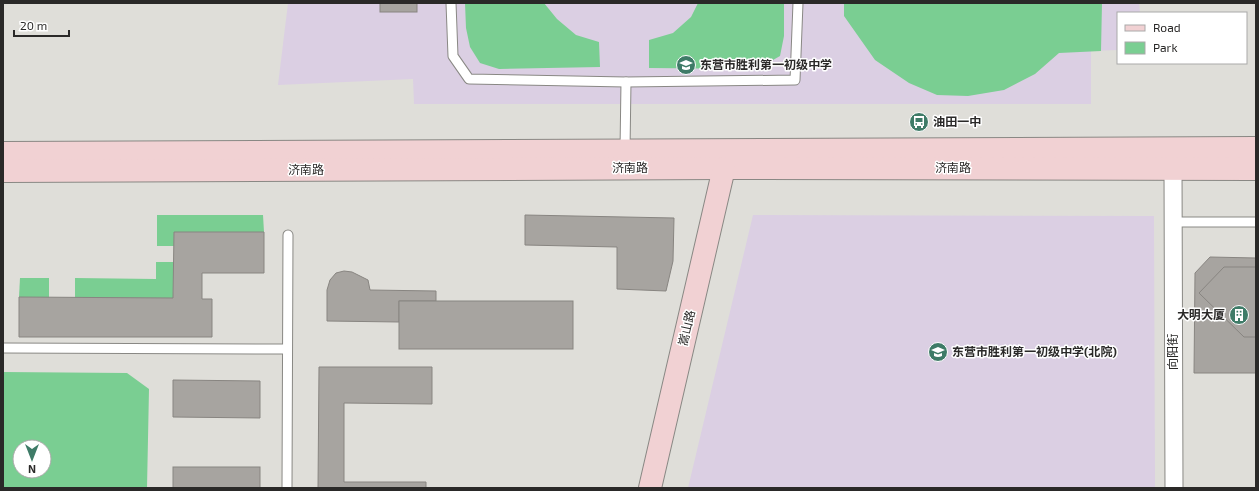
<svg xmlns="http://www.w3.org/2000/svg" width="1259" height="491" viewBox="0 0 1259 491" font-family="'Exo 2','Noto Sans SC',sans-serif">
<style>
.education{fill:#dbcfe3}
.green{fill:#7ace92;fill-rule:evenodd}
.building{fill:#a7a4a0;stroke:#888581}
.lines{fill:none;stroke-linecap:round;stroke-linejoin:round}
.lane-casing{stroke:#898884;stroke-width:11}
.street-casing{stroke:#898884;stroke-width:19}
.secondary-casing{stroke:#898884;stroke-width:24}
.lane{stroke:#fff;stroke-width:9}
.street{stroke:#fff;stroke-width:17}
.secondary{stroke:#f1d1d3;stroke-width:22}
.labels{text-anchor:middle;stroke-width:3;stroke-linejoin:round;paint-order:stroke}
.poi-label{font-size:12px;font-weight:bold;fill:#2a2928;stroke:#fff;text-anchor:start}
.street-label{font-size:12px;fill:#2a2928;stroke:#fff}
</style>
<rect width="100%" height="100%" fill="#dfded9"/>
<g class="education">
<polygon points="288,3 1139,3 1140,13 1118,13 1118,50 1091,51 1091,104 414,104 413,79 278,85"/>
<polygon points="753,215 1154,216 1155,488 688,488"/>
</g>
<g class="green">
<polygon points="465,3 544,3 557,19 576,35 599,42 600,67 499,69 480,63 470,47 466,28"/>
<polygon points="698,3 784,3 784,36 780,56 757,69 649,68 649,40 673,33 691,17"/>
<polygon points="844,3 1102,3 1101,51 1059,53 1035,74 1004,90 968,96 937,95 909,83 875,60 844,16"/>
<polygon points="157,215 263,215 264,232 174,232 174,246 157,246"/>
<polygon points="156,262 174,262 173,298 75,298 75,278 156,279"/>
<polygon points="20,278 49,278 49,298 19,297"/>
<path d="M3 372 127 373 149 389 147 488H3ZM20 447H44V471H20Z"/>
</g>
<g class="building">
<rect x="380" y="3" width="37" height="9"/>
<polygon points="525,215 674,218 673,261 666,291 617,289 617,247 525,245"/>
<polygon points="174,232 264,232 264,273 202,273 202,299 212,299 212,337 19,337 19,297 173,298"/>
<polygon points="1210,257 1256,258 1256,373 1194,373 1195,273"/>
<polygon points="1224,267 1256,267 1256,337 1244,337 1199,293"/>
<polygon points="344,271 352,272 368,280 370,290 436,291 436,301 399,301 399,322 327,321 327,290 330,280 336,273"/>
<rect x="399" y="301" width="174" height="48"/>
<polygon points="319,367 432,367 432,404 344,403 344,482 426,482 426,488 318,488"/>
<polygon points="173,380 260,381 260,418 173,417"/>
<rect x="173" y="467" width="87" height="21"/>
</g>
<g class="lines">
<defs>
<g id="lane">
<polyline points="451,3 453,56 469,79 626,82 795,80 798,3"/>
<polyline points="625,150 626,82"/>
<polyline points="1173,222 1256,222"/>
<polyline points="3,348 287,349"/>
<polyline points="287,488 288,235"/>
</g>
<polyline id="street" points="1173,168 1174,488"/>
<g id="secondary">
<polyline points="3,153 1256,148"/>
<polyline points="3,171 724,168 1256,169"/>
<polyline points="650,488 724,168"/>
</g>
</defs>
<use href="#lane" class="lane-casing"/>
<use href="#street" class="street-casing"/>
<use href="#secondary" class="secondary-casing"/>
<use href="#lane" class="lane"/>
<use href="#street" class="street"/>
<use href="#secondary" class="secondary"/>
</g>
<defs>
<symbol id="school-disc" viewBox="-11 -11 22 22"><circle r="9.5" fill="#3e7b67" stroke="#fff"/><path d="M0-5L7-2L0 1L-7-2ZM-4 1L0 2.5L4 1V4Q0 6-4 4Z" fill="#fff"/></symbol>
<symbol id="bus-disc" viewBox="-11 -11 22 22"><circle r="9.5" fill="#3e7b67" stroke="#fff"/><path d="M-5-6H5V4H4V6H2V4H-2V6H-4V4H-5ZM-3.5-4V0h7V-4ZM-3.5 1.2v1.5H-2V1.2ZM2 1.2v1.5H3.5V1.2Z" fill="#fff"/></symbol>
<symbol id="building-disc" viewBox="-11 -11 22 22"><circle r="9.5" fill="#3e7b67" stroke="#fff"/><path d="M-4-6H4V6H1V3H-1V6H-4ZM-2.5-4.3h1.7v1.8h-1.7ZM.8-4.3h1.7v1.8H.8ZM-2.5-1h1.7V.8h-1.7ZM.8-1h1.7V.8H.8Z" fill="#fff"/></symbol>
</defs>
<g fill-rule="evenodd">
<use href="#school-disc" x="675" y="54" width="22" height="22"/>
<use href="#bus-disc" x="908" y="111" width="22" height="22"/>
<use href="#building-disc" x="1228" y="304" width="22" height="22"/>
<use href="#school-disc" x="927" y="341" width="22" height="22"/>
</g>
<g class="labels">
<g class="poi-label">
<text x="700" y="69">东营市胜利第一初级中学</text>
<text x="933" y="126">油田一中</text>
<text x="1225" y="319" text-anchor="end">大明大厦</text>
<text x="952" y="356">东营市胜利第一初级中学(北院)</text>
</g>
<g class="street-label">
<text x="630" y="172">济南路</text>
<text x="953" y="172">济南路</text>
<text x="306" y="174">济南路</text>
<text transform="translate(687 328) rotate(-77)" y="4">嵩山路</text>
<text transform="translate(1173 352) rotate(-90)" y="4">向阳街</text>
</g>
</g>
<rect width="1259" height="491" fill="none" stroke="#2a2928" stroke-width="8"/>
<rect x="1117" y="12" width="130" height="52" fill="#ffffff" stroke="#aaa9a9"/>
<rect x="1125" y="25" width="20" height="6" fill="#f1d1d3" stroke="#aaa9a9"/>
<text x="1153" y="32" font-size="12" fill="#2a2928">Road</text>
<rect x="1125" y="42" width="20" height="12" fill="#7ace92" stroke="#aaa9a9"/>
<text x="1153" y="52" font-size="12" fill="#2a2928">Park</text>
<g transform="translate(32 459) rotate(180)"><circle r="19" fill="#ffffff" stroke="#aaa9a9"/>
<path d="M0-3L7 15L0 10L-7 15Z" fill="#3e7b67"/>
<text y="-6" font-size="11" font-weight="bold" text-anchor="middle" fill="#2a2928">N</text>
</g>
<path d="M14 30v6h55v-6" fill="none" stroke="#2a2928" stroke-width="2"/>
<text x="20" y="30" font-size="12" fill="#2a2928" stroke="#ffffff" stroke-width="3" paint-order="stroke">20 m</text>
</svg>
